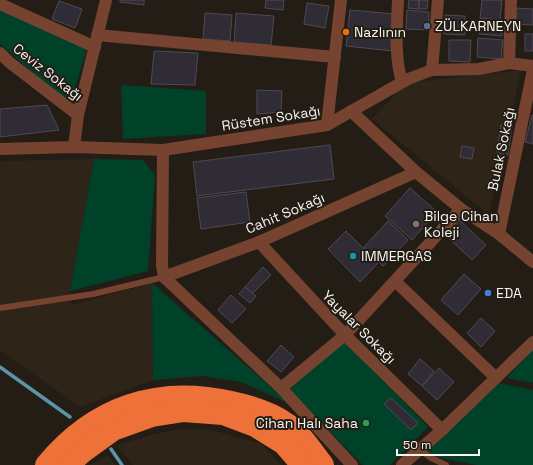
<svg xmlns="http://www.w3.org/2000/svg" width="533" height="465" viewBox="0 0 533 465" font-family="'Space Grotesk',sans-serif">
<style>
.built{fill:#2e2518}
.green{fill:#004229}
.lines{fill:none;stroke-linecap:round;stroke-linejoin:round}
.stream{stroke:#5a94a6;stroke-width:3.5}
.building{fill:#302c35;stroke:#4e4953}
.lane{stroke:#75432f;stroke-width:6}
.street{stroke:#75432f;stroke-width:12}
.highway{stroke:#ee7139;stroke-width:22}
.service-dot{fill:#5c6f8a;stroke:#231d15;stroke-width:1.5}
.food-dot{fill:#e8710a;stroke:#231d15;stroke-width:1.5}
.education-dot{fill:#8d6e63;stroke:#231d15;stroke-width:1.5}
.culture-dot{fill:#0f9aa8;stroke:#231d15;stroke-width:1.5}
.shop-dot{fill:#3f7fe0;stroke:#231d15;stroke-width:1.5}
.leisure-dot{fill:#2e9e5b;stroke:#231d15;stroke-width:1.5}
.labels{text-anchor:middle;stroke-width:4;stroke-linejoin:round;paint-order:stroke}
.poi-label{font-size:14px;fill:#f8f4ee;stroke:#231d15;text-anchor:start}
.street-label{font-size:14px;fill:#f8f4ee;stroke:#231d15}
</style>
<rect width="100%" height="100%" fill="#231d15"/>
<g class="built">
<polygon points="521,70 489,215 372,119 406,83"/>
<polygon points="94,159 70,290 72,305 152,283 153,380 80,407 0,350 0,161"/>
<polygon points="182,429 211,430 260,443 282,465 133,465 117,445 154,434"/>
<polygon points="108,456 116,465 89,465 107,456"/>
</g>
<g class="green">
<polygon points="0,9 87,48 70,105 0,44"/>
<polygon points="121,85 206,91 206,134 123,139"/>
<polygon points="94,159 143,160 155,175 148,271 70,291"/>
<polygon points="152,283 290,404 241,382 202,376 153,380"/>
<polygon points="341,338 428,427 390,465 363,465 289,390"/>
<polygon points="533,349 533,383 507,378"/>
<polygon points="493,382 533,390 533,465 476,465 422,454"/>
</g>
<g class="lines">
<g class="stream">
<polyline points="0,367 70,417"/>
<polyline points="111,449 122,465"/>
</g>
</g>
<g class="building">
<polygon points="120,0 144,0 144,5 120,2"/>
<polygon points="266,0 284,0 283,10 265,8"/>
<polygon points="409,0 419,0 419,9 408,8"/>
<polygon points="419,0 428,0 427,9 419,9"/>
<polygon points="482,0 502,0 500,20 480,18"/>
<polygon points="59,1 82,9 75,28 52,19"/>
<polygon points="307,3 329,6 325,28 304,24"/>
<polygon points="516,8 533,9 533,25 516,24"/>
<polygon points="350,10 396,14 393,51 346,46"/>
<polygon points="407,10 429,12 428,30 406,29"/>
<polygon points="205,13 232,15 230,41 203,39"/>
<polygon points="236,13 274,16 271,45 234,42"/>
<polygon points="445,15 465,16 465,35 444,34"/>
<polygon points="481,20 503,22 502,36 479,34"/>
<rect x="525" y="34" width="8" height="17"/>
<polygon points="478,38 503,40 501,59 477,57"/>
<polygon points="449,40 471,40 470,62 449,61"/>
<polygon points="154,51 198,53 195,85 151,84"/>
<polygon points="257,90 282,91 281,112 257,114"/>
<polygon points="47,105 59,130 0,137 0,109"/>
<polygon points="532,115 533,115 533,144 525,142"/>
<polygon points="501,125 512,126 508,155 497,153"/>
<polygon points="330,145 334,179 197,196 193,162"/>
<polygon points="462,146 474,148 472,159 460,157"/>
<polygon points="410,188 437,212 412,240 385,216"/>
<polygon points="246,192 250,222 201,229 197,198"/>
<polygon points="456,217 486,245 472,260 442,232"/>
<polygon points="388,221 408,240 383,266 364,247"/>
<polygon points="346,231 378,263 360,282 328,249"/>
<polygon points="263,267 271,275 253,293 245,287"/>
<polygon points="464,274 481,289 458,315 441,300"/>
<polygon points="245,287 256,296 250,303 239,294"/>
<polygon points="231,295 246,309 232,323 218,310"/>
<polygon points="481,318 495,331 481,347 467,333"/>
<polygon points="281,345 294,357 281,372 267,361"/>
<polygon points="420,359 434,371 422,386 408,374"/>
<polygon points="439,368 454,382 437,400 422,386"/>
<polygon points="391,398 418,423 411,430 384,404"/>
</g>
<g class="lines">
<g class="lane">
<polyline points="0,308 93,294 164,277"/>
<polyline points="420,450 431,458 446,465"/>
</g>
<g class="street">
<path d="M398 0C397 27 394 56 402 82"/>
<polyline points="0,4 95,47"/>
<polyline points="97,35 335,57"/>
<polyline points="0,53 9,62 78,115"/>
<polyline points="509,63 511,0"/>
<polyline points="432,70 438,0"/>
<polyline points="351,111 416,172 461,209 499,234 533,262"/>
<polyline points="327,125 341,0"/>
<polyline points="74,147 78,115 106,0"/>
<polyline points="0,149 74,147 163,150 327,125 408,79 432,70 479,69 509,63 533,66"/>
<polyline points="163,150 162,266 164,277 281,388 352,465"/>
<polyline points="499,234 533,70"/>
<polyline points="259,242 345,335 442,430"/>
<polyline points="164,277 259,242 416,172"/>
<polyline points="395,281 496,378"/>
<polyline points="281,388 345,335 461,209"/>
<polyline points="402,465 442,430 533,342"/>
</g>
<g class="highway">
<path d="M46 465C94 407 157 385 231 402 250 406 271 412 287 424 302 434 312 451 323 465"/>
<polyline points="68,465 84,451 113,430 152,416 184,411 223,414 255,426 284,444 302,465"/>
</g>
</g>
<circle class="service-dot" cx="427" cy="26" r="4"/>
<circle class="food-dot" cx="346" cy="32" r="4"/>
<circle class="education-dot" cx="416" cy="224" r="4"/>
<circle class="culture-dot" cx="353" cy="256" r="4"/>
<circle class="shop-dot" cx="488" cy="293" r="4"/>
<circle class="leisure-dot" cx="366" cy="423" r="4"/>
<g class="labels">
<g class="poi-label">
<text x="435" y="31">ZÜLKARNEYN</text>
<text x="354" y="37">Nazlının</text>
<text x="424" y="221">Bilge Cihan<tspan x="424" dy="16">Koleji</tspan></text>
<text x="361" y="261">IMMERGAS</text>
<text x="496" y="298">EDA</text>
<text x="358" y="428" text-anchor="end">Cihan Halı Saha</text>
</g>
<g class="street-label">
<text transform="translate(48 72) rotate(38)" y="5">Ceviz Sokağı</text>
<text transform="translate(271 118) rotate(-9)" y="5">Rüstem Sokağı</text>
<text transform="translate(501 149) rotate(-78)" y="5">Bulak Sokağı</text>
<text transform="translate(285 213) rotate(-23)" y="5">Cahit Sokağı</text>
<text transform="translate(359 327) rotate(45)" y="5">Yayalar Sokağı</text>
</g>
</g>
<path d="M397 449v6h82v-6" fill="none" stroke="#f8f4ee" stroke-width="2"/>
<text x="403" y="449" font-size="12" fill="#f8f4ee" stroke="#231d15" stroke-width="3" paint-order="stroke">50 m</text>
</svg>
